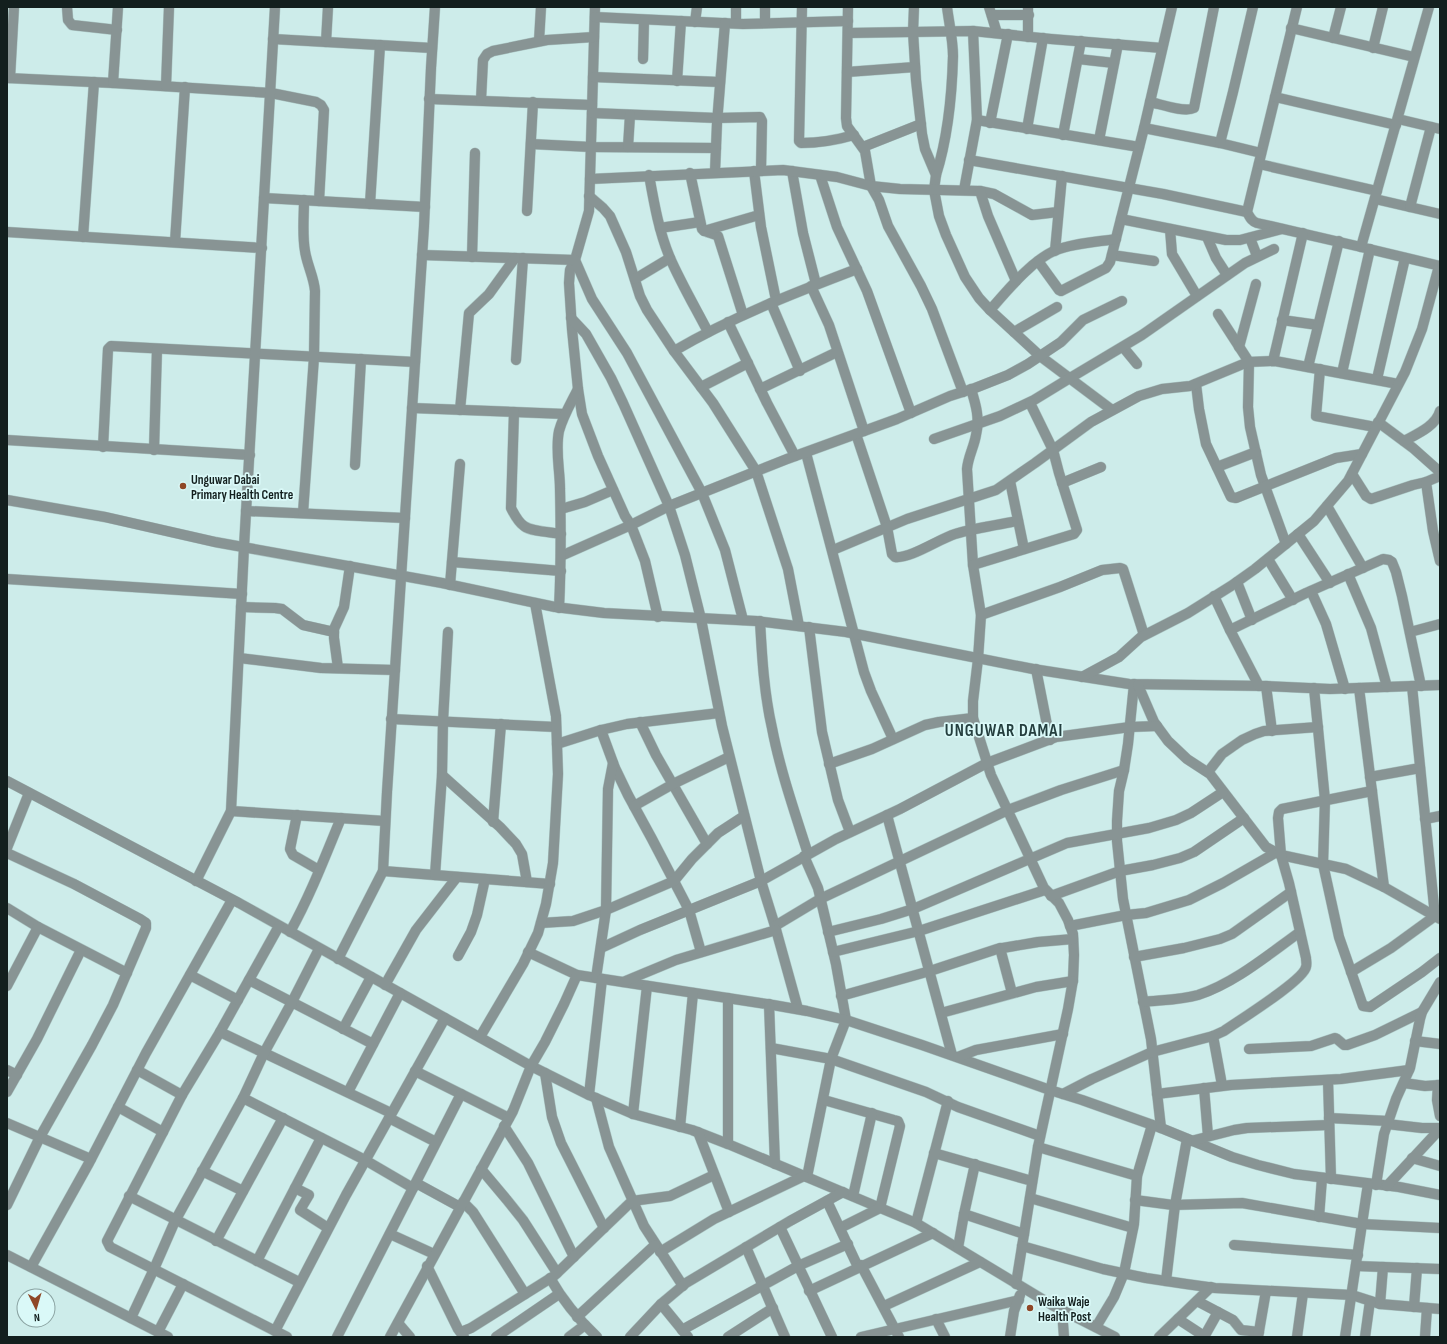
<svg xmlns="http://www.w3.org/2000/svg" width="1447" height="1344" viewBox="0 0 1447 1344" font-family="'Sofia Sans Condensed',sans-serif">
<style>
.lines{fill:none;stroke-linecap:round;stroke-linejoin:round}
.minor-casing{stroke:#acc7c5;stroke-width:11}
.minor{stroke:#889494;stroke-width:10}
.poi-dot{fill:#8f4726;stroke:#daf9f8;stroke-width:1.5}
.labels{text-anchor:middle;stroke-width:3.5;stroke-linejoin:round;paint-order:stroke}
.poi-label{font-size:13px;font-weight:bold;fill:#131f1e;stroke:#daf9f8;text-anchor:start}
.district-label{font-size:17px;font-weight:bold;letter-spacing:1px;fill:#253f3f;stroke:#daf9f8}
</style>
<rect width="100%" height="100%" fill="#cdecea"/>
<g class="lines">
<defs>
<g id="minor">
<polyline points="67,7 68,20 72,25 117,30"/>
<polyline points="595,7 589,211 575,260 570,270 569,283 572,329 578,389 582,414 598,456 625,516 631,525 645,561 658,617"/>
<polyline points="736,7 736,23"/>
<path d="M802 7 799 141 801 143C819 143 837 140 854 135"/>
<polyline points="848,7 846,118 847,126 865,151 871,186 879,200 888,226 921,286 932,309 963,392"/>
<polyline points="914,7 913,32 916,80 922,134 925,149 936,175 934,190 939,216 946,235 965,277 979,298 990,310 1014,332 1040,356 1112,410"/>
<polyline points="989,7 997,33"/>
<polyline points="1028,7 1028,37"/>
<path d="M1297 7 1247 212C1250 217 1251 221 1257 223L1361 247 1440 266"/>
<polyline points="992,15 1029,15"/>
<polyline points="595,17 743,24 848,21"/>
<polyline points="695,22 697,7"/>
<polyline points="765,23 765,7"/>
<polyline points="1291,28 1414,57"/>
<polyline points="848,33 973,31 1051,39 1162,48"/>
<polyline points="1333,38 1341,7"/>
<polyline points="273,39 432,48"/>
<polyline points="539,41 541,7"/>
<polyline points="326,42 328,7"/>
<polyline points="1373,48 1383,7"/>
<polyline points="643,59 644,20"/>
<polyline points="1078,59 1114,63"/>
<polyline points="847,72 915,67"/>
<polyline points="593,77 720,82"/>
<polyline points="7,78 113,83 271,93 316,102 321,105 324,110 319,201"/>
<polyline points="10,78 14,7"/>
<polyline points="677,81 681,21"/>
<polyline points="113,83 118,7"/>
<polyline points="166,86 169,7"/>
<polyline points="1275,97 1396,125"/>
<polyline points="429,99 592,105"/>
<polyline points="481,100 483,60 487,54 493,51 547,40 594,37"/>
<path d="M1150 102C1160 104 1185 113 1194 108L1214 7"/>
<polyline points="592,113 717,118 760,117 762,121 761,170"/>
<polyline points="1398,119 1440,129"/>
<polyline points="977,120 1139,147"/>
<polyline points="990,123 1008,34"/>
<polyline points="1144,128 1220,143 1261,153"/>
<polyline points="1027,129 1043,38"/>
<polyline points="1063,135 1081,41"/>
<polyline points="1099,140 1118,44"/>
<polyline points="1220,143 1233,92 1253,7"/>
<polyline points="531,144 591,147 716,148"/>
<polyline points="628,147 630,115"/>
<polyline points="863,147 921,124"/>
<polyline points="969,160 1163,194 1247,212"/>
<polyline points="1259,164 1377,191"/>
<polyline points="754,171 761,227 776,300"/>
<polyline points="792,171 803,233 816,284"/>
<polyline points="715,172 717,123 725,23"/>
<path d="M690 173 702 229C706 233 713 233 718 236L743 315"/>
<path d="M649 175C654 203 659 232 670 258 681 283 695 307 708 332"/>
<polyline points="820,175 837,227 867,291 911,413"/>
<path d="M936 175C948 137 952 95 953 56 953 40 949 23 947 7"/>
<polyline points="590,179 783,170 837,177 871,186 900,189 980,191 994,194 1032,215 1058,212"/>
<polyline points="964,190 977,120 973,31"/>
<polyline points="980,191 988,216 1016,281"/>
<polyline points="589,196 603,208 610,216 626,252 640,296 647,310 674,351 713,403 756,471 788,569 799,626"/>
<polyline points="264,198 425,207"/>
<polyline points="1375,199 1440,214"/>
<polyline points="370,204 380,45"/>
<polyline points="1410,207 1431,127"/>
<polyline points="527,211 533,102"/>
<polyline points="1121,219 1226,240 1240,240 1282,229"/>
<polyline points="660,228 700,222"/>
<polyline points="1170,229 1172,254 1197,296"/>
<polyline points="704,231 759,215"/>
<polyline points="7,232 262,248"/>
<polyline points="83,237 94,82"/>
<polyline points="1207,237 1216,258 1227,275"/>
<polyline points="1250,238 1257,256"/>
<polyline points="175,242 185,87"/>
<polyline points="1361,247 1429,7"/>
<polyline points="1055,251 1062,176"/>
<polyline points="422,255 575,260 592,299 627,353 702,493 725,550 743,620"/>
<polyline points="1112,255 1154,261"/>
<polyline points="472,257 475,153"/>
<polyline points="1038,261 1059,290 1061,291 1106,268 1110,262 1144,128 1172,7"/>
<polyline points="635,279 670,258"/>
<polyline points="811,286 829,325 864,431"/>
<polyline points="771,303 800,371"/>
<path d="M990 310C1007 291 1032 260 1056 250 1075 243 1096 242 1116 239"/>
<polyline points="1218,314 1249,362 1248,407 1250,427 1261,475 1286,544"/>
<polyline points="571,318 586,334 611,378 623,403 669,506 685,555 701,619 722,726 761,881 775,926 798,1009"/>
<polyline points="1282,320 1318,325"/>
<polyline points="728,322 767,403 795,456"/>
<polyline points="1014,332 1057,307"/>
<polyline points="1123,347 1137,364"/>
<polyline points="1239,347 1256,284"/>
<path d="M674 351C732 317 794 293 857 269"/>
<polyline points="516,360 523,258"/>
<polyline points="1273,361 1303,233"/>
<polyline points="1308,367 1339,241"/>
<polyline points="1320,369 1316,416 1375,427"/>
<polyline points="1342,373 1370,249"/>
<polyline points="1377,379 1405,258"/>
<polyline points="1196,384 1199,409 1206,444 1231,497 1236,498 1336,458 1362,454"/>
<polyline points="701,387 748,363"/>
<polyline points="760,389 837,352"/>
<path d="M971 389C976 405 980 419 976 435 974 447 968 457 967 469L973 565 981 615 978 659 973 701V718L991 775 1044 888 1059 903 1068 920 1073 934 1074 955 1073 980 1068 1009 1038 1147 1016 1284"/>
<polyline points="412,408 565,414"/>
<polyline points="460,410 469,313 489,294 515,258"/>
<path d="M514 412 511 508C514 514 518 522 524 526 532 532 551 532 561 534"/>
<polyline points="1378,422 1413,448 1440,472"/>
<path d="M856 434 887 527 892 554 895 557C910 559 939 539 955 534 975 528 997 525 1018 521"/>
<polyline points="934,439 1000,416 1034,400 1070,378 1142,335 1245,263 1274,249"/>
<polyline points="7,440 250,455"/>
<path d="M1404 441C1417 434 1436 426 1440 411"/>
<polyline points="103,447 108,349 111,346 415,362"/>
<polyline points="154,450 157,349"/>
<polyline points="806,453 864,672 871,691 893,739"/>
<polyline points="355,465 361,359"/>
<polyline points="1217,467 1256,452"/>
<polyline points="1352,474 1366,496 1371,499 1413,485 1426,482 1440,476"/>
<polyline points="1010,481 1024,549"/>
<polyline points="1426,482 1433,531 1440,561"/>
<polyline points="1062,483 1101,467"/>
<polyline points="7,500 105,517 215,542 442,583 555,607 604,613 756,621 846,632 1033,669 1129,684 1266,686 1330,689 1440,685"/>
<polyline points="1327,506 1363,568"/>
<polyline points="561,509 585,502 613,490"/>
<polyline points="246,511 405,518"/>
<path d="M303 513 314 357 315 291C314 277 307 265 305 251 302 235 304 217 304 200"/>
<polyline points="1298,534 1330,583"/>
<polyline points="833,550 907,519 996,490 1035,463 1091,422 1139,396 1162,389 1190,386 1248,362 1275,361 1398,384"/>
<polyline points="561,556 631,525 669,506 787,459 897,419 950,396 975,388 1008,375 1028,364 1061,342 1083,320 1122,301"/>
<polyline points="1268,559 1293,600"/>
<polyline points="452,562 561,571"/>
<polyline points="973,565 1074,534 1077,530 1059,473 1053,450 1030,403"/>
<polyline points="1348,574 1371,628 1387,687"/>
<polyline points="7,579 242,594"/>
<polyline points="1237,582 1252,620"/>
<polyline points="450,585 460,464"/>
<polyline points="1311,591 1326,624 1345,689"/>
<polyline points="1214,596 1230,630 1259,686"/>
<polyline points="241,607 275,608 282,609 303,625 334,632"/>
<path d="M559 608C561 568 561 529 560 489 560 470 555 450 559 431 563 416 571 403 578 389"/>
<polyline points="981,615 1060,587 1102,570 1120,568 1123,569 1144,635"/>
<path d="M760 621C762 657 764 693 772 728 780 770 795 813 808 854"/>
<polyline points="809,627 822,732 838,800 850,832"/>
<polyline points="1230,630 1306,593 1383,559 1389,560 1392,562 1396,572 1402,596 1421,686"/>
<polyline points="1410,632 1440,624"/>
<polyline points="239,658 321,668 395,670"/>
<polyline points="338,668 334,638 334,629 344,607 350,566"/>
<polyline points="1036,669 1050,740"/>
<polyline points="1082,677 1119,657 1141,637 1188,613 1231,586 1255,569 1314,521 1348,481 1405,372 1422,329 1439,266"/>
<polyline points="1134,684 1128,744 1124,770 1119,791 1117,821 1117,841 1123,899 1151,1039 1161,1128"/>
<polyline points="1138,685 1154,722 1168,741 1187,759 1210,774 1266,847 1281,855 1346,869 1384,887 1440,919"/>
<polyline points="1266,686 1272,731"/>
<polyline points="1314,688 1325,800 1323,864 1339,937 1363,1006 1370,1007 1422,972 1440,958"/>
<polyline points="1359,688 1384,887"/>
<polyline points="391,719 556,727"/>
<polyline points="640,722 656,755 707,844"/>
<polyline points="601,730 615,768 628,795 652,839 689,910 701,952"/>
<polyline points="557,744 601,730 627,724 719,713"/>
<polyline points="829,764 872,749 925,725 939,722 973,718"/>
<polyline points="1208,772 1222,754 1242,740 1255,734 1264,731 1318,727"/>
<polyline points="442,775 500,827 516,844 522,854 527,882"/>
<polyline points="1370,777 1420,768"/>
<polyline points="7,781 239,903 531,1066 589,1095 633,1114 692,1130 728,1144 916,1223 1052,1305 1115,1337"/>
<polyline points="634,806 673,784 729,757"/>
<polyline points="231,811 385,821"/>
<polyline points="297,815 290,849 293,855 319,870"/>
<polyline points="887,815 952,1055"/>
<polyline points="1425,819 1440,816"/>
<polyline points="493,822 501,724"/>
<polyline points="7,848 29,793"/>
<polyline points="7,853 74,884 140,919 146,923 146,928 113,1005 92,1045 40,1137 7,1205"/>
<polyline points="804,856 818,888 836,964 846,1020 831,1059 807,1177"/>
<polyline points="383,871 550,884"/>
<polyline points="435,875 442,775 443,721 448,632"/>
<polyline points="196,881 231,811 244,547 275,7"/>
<polyline points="1051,896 1120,871 1153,865 1180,858 1194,852 1244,818"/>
<polyline points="7,908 38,927 127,973"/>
<polyline points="541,923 573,921 606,910 674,881 692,859 718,833 744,816"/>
<polyline points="279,926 220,1032 182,1095 107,1241 110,1247 287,1337"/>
<polyline points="775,926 820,899 1008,810 1061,790 1124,770"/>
<polyline points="1070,926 1126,915 1146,913 1189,900 1223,883 1275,853"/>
<path d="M290 932C310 896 325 857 341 818"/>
<polyline points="828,932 881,919 913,909 1067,843 1149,828 1176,820 1191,813 1223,792"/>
<polyline points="601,948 640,930 761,881 836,839 900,809 987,763 1056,737 1130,727 1157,726"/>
<polyline points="1000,948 1012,993"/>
<polyline points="528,952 577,975 773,1005 807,1011 846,1020 922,1045 1050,1090 1082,1100 1161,1128 1232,1157 1258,1165 1294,1174 1399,1187 1440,1195"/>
<polyline points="833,952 919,931 1045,890"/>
<polyline points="458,956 471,932 477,915 485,879"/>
<polyline points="1134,957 1184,948 1220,939 1232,934 1291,892"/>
<polyline points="338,959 383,871 387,792 424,226 431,68 435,7"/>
<polyline points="1351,972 1391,948 1435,916 1412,686"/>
<polyline points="190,975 238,1000"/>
<polyline points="596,978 606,910 608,789 613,763"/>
<polyline points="249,980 373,1044"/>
<polyline points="623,982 676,960 776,930"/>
<polyline points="385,985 416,930 457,877"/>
<polyline points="7,986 38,927"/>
<polyline points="841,996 930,971 997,949 1038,942 1073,939"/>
<path d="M1143 1002C1161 1000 1181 1000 1198 995 1235 983 1269 954 1300 932"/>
<polyline points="769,1004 775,1164"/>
<polyline points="941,1013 1036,987 1073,981"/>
<polyline points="343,1029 371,977"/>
<polyline points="220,1032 391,1113"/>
<polyline points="1213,1036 1222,1085"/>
<polyline points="480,1037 523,964 538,933 546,904 553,863 558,774 556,716 535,603"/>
<polyline points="1415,1041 1440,1044"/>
<polyline points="771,1048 831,1059 926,1092 958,1107 1040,1136"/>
<polyline points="1249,1049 1311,1046 1335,1038 1337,1039 1344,1045 1347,1045 1375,1035 1422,1012"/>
<polyline points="958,1057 976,1050 1063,1034"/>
<polyline points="7,1070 17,1075"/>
<polyline points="137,1070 182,1095"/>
<polyline points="415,1071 509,1118"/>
<polyline points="545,1073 552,1117 561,1143 604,1228"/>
<polyline points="1328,1080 1331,1179"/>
<polyline points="1404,1083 1425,1086 1440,1085"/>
<polyline points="1438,1085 1437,1100 1440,1116"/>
<polyline points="1204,1088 1208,1136"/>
<polyline points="7,1092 37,1039 81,950"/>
<polyline points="348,1092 400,993"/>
<path d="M1063 1094 1092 1079 1152 1052 1213 1036 1224 1031C1238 1021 1303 981 1306 967 1307 965 1306 960 1306 958L1289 883 1281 855 1278 818 1279 812 1282 809 1372 791"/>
<polyline points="1157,1094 1231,1085 1341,1079 1409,1070"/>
<polyline points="589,1095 602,979"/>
<polyline points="243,1098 365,1160 413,1188"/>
<polyline points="596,1098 609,1147 644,1226 683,1286"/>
<polyline points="824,1100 894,1120 898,1121 900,1126 880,1208 840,1228"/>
<polyline points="118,1107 163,1132"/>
<polyline points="633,1114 647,986"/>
<polyline points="389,1118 436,1142"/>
<polyline points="1329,1118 1388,1121"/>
<polyline points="7,1123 91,1159"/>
<polyline points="1387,1124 1422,1128 1440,1128"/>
<polyline points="504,1126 528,1163 574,1257"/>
<polyline points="680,1127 693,993"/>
<polyline points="698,1132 729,1212"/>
<polyline points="1191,1141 1234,1130 1247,1128 1329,1125"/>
<polyline points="728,1144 728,998"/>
<polyline points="1038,1147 1137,1176"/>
<polyline points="934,1153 1032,1181"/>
<polyline points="1412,1158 1440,1166"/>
<polyline points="481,1169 507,1200 523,1220 557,1273"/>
<polyline points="202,1171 243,1191"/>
<polyline points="416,1183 460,1207"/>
<polyline points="1376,1185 1384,1134 1396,1099 1410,1068 1420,1019 1422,1012 1440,982"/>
<polyline points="1387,1186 1440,1129"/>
<polyline points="295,1188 309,1195 300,1210 328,1228"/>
<polyline points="129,1196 299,1282"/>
<polyline points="853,1196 872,1113"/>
<polyline points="1030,1198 1133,1228"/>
<polyline points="1135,1200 1173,1205 1242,1203 1362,1224 1440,1228"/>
<polyline points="827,1201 858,1267"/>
<polyline points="463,1202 473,1212 525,1294"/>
<polyline points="964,1214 1024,1234"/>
<polyline points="1319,1217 1322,1178"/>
<polyline points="916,1223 948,1101"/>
<polyline points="780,1227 832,1337"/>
<polyline points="390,1234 434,1254"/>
<polyline points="216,1241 283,1118"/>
<polyline points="1234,1245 1358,1255"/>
<polyline points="1022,1246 1103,1269 1146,1278 1186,1284 1215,1288 1352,1295 1380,1304 1440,1309"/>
<polyline points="746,1247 785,1337"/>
<polyline points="958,1248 964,1214 975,1164"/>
<polyline points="660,1252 714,1219 804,1176"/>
<polyline points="7,1255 168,1337"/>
<polyline points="257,1261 321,1138"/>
<polyline points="861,1265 899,1337"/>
<polyline points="427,1266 458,1329 464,1337"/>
<polyline points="1356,1266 1440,1269"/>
<polyline points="31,1267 89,1163 146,1053 232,900"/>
<path d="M550 1278C563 1301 578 1319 597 1337"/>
<polyline points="1166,1281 1175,1205 1187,1139"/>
<polyline points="809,1291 933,1233"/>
<polyline points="1197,1301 1233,1320 1241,1330 1259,1332"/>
<polyline points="661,1304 688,1337"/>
<polyline points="1380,1304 1383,1267"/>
<polyline points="884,1306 980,1262"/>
<polyline points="1414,1307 1417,1268"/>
<polyline points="1062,1310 1064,1337"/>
<polyline points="577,1317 655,1245"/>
<polyline points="131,1318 154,1269 175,1221 243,1098 264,1053 292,1002 319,949"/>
<polyline points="936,1319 945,1337"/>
<polyline points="1178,1319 1204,1336"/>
<polyline points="398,1323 410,1337"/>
<polyline points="1096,1327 1114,1297 1124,1273 1134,1224 1137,1176 1152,1125"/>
<polyline points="682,1330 798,1266 848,1244"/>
<polyline points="275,1331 346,1195 445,1018"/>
<polyline points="158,1332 183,1284"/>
<polyline points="461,1332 471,1328 554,1276 632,1201 670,1196 714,1175"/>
<polyline points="337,1337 461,1094"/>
<polyline points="390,1337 513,1111 531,1066 545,1042 564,1004 577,975"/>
<polyline points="496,1337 559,1294"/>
<polyline points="569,1337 585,1325"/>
<polyline points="630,1337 661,1304 686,1283 790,1221 843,1192"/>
<polyline points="728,1337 773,1308"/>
<polyline points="861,1337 1019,1300"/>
<polyline points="1010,1337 1014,1311 1020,1295"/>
<polyline points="1159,1337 1211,1287"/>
<polyline points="1204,1337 1218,1312"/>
<polyline points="1258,1337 1266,1291"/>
<polyline points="1297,1337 1303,1293"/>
<polyline points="1345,1337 1368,1184"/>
<polyline points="1365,1337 1370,1301"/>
<polyline points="1425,1337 1427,1308"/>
</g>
</defs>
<use href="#minor" class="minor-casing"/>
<use href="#minor" class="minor"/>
</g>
<g class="poi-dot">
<circle cx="183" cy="486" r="4"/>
<circle cx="1030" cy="1308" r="4"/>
</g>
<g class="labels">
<g class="poi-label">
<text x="191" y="484">Unguwar Dabai<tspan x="191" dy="15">Primary Health Centre</tspan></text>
<text x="1038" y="1306">Waika Waje<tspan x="1038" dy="15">Health Post</tspan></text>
</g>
<g class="district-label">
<text x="1004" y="736">UNGUWAR DAMAI</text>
</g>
</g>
<rect width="1447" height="1344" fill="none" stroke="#131f1e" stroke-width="16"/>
<g transform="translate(36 1308) rotate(175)"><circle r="19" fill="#daf9f8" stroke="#8aa2a1"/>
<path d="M0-3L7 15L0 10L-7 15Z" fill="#8f4726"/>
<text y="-6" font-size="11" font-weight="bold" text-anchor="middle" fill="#131f1e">N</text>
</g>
</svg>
